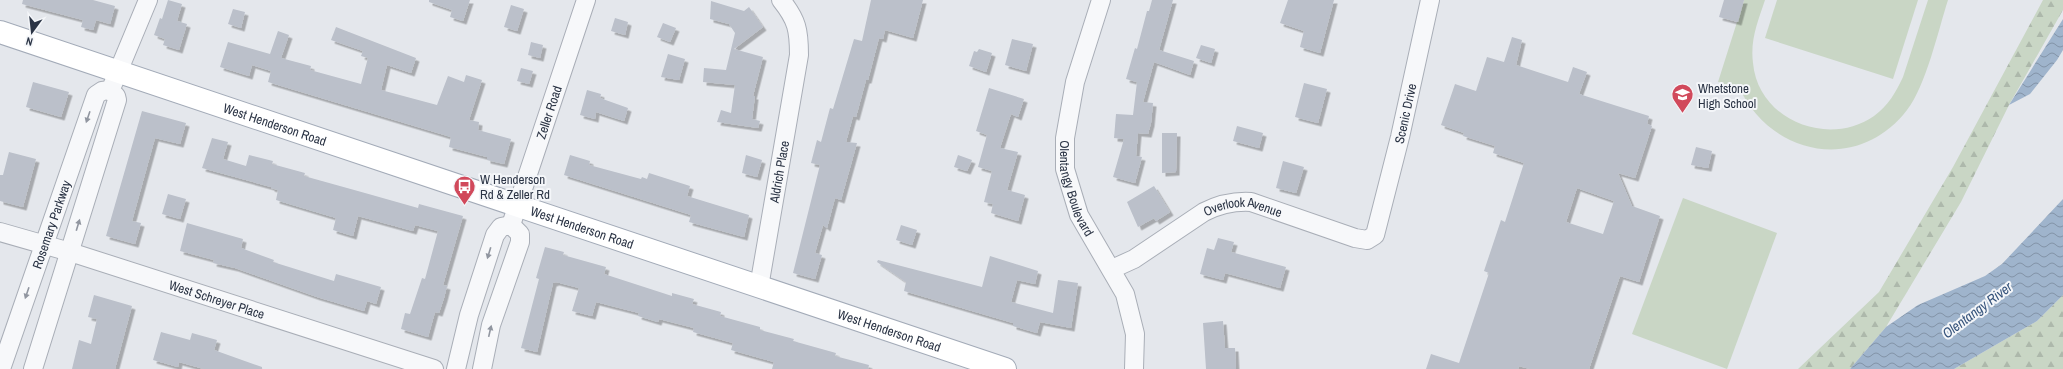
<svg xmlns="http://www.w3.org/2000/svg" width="2063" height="369" viewBox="0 0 2063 369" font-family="'Archivo Narrow',sans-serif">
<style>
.green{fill:#c9d6c5}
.forest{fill:url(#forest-firs)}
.water{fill:url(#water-waves)}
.building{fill:#bbc0ca;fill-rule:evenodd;filter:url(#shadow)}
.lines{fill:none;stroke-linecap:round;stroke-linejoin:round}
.minor-casing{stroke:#a9aeb7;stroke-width:20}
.major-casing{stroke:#a3abb8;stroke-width:24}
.minor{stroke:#f7f8fa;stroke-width:18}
.major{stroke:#fff;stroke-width:22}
.oneway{fill:#9196a0}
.labels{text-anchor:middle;stroke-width:4;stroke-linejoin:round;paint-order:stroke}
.poi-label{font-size:13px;fill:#2b3445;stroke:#f4f6f9;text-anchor:start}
.street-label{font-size:13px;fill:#2b3445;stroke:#f4f6f9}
.water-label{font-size:14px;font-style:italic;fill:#34527a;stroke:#f4f6f9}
</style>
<defs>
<pattern id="forest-firs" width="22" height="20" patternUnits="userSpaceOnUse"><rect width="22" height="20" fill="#c9d6c5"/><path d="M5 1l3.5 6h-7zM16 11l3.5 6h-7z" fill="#adb8ab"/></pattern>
<pattern id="water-waves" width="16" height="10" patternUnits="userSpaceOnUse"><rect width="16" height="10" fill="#9fb4cc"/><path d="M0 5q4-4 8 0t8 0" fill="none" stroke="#8293a7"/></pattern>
<filter id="shadow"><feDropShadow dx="3.5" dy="3.5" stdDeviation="0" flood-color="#0004"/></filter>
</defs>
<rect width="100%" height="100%" fill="#e4e7ec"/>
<g class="green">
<path d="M1744 0H1765C1758 21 1750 40 1753 63 1758 120 1828 148 1874 116 1888 106 1896 92 1903 77L1928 0H1948C1938 31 1926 86 1907 110 1858 174 1769 156 1738 85L1736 88 1718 82Z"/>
<polygon points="1777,0 1918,0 1893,79 1765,38"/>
<polygon points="1683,198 1777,233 1727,369 1632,334"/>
</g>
<g class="forest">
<polygon points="2043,0 2063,0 2063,10 2009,105 1961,202 1886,327 1850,369 1798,369 1879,292 1953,167"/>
<polygon points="2063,295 2063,369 1954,369 2037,321"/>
</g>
<g class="water">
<polygon points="2063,19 2063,50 2057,60 2030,94 2009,105"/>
<polygon points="2063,199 2063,295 2037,321 1954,369 1850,369 1886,327 1918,305 1985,276 2002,264"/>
</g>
<g class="building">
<polygon points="23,0 93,0 115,6 110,24 96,20 93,30 81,27 83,20 22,4"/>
<polygon points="168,0 182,4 177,21 187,24 179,50 163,45 165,39 154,35 160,18 162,19"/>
<polygon points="429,0 470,0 463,21 450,17 452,10 429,2"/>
<polygon points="871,0 923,0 913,38 885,30 883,39 879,38 868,80 866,80 856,117 853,116 846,142 857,143 841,200 835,198 827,228 823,225 815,253 822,255 815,279 793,273 820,165 811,163 817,140 821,142 830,108 833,109 854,39 862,41"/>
<polygon points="1152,0 1173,0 1159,50 1194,61 1190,75 1154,62 1143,102 1153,103 1151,123 1148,134 1138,133 1136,156 1142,157 1135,183 1113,177 1124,139 1114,138 1116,114 1133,115 1137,82 1126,79 1135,48 1137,49 1147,11 1149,11"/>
<polygon points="1288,0 1334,0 1320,53 1300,47 1304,31 1280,23"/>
<polygon points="1724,0 1744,0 1738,22 1719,17"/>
<polygon points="711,1 744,11 749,7 763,27 734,49 763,57 753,96 755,96 752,119 760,121 758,128 717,122 721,110 731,113 735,85 703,82 704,68 726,70 735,33 729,24 710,19"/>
<polygon points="511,5 524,9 517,31 504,27"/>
<polygon points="233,9 245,12 241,28 228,24"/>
<polygon points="615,18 628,22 625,35 611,31"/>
<polygon points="663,23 676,28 670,42 657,37"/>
<polygon points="336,27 416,58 411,73 387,65 381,90 437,105 448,76 464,82 466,75 482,80 469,120 479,122 478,130 511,139 504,164 487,160 487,157 449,147 451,137 268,82 271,71 252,65 249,76 220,67 228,42 270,54 278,31 289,35 281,58 311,66 310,70 361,84 368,58 361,56 363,51 331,40"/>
<path d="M1512 37 1522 40 1516 65 1568 82 1573 67 1587 72 1579 94 1649 116 1647 124 1652 126 1635 178 1618 173 1632 206 1660 216 1639 282 1620 276 1589 369H1530L1519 366 1518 369H1426L1431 354 1459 363 1489 273 1484 271 1501 220 1505 222 1524 163 1493 153 1495 146 1463 136 1464 133 1441 125 1455 84 1476 91 1487 57 1504 62ZM1577 188 1614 201 1603 234 1566 222Z"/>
<polygon points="1012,39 1033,44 1026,71 1005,65"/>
<polygon points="531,42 543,45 540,58 528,55"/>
<polygon points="1201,45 1215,49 1211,63 1196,58"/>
<polygon points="979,49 992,53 986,72 969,66 974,51 977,52"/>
<polygon points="668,54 685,59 679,80 661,77"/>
<polygon points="521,68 533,71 529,84 517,81"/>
<polygon points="33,82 69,92 61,117 26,107"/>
<polygon points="1304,83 1327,89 1318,123 1295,117"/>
<polygon points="989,88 1024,99 1018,117 1011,114 1000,148 1018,152 1007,190 1025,195 1018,221 991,213 993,204 984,202 992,171 978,167 987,135 976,131"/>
<polygon points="587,90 601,94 600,98 628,108 624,121 596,112 595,119 580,115"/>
<polygon points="142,111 186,123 180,144 155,138 132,221 141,223 135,244 106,236"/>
<polygon points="1237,126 1263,133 1259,148 1233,141"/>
<polygon points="1162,133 1177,133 1176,172 1162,173"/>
<polygon points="212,138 228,142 223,159 246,166 249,155 273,161 272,164 305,173 304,176 365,193 418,208 419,204 463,216 443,285 447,286 444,298 439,313 435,312 428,337 401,329 405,313 410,314 422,278 425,279 438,231 415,225 413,231 358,216 353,236 333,230 336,218 276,200 278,190 271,188 271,187 202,168"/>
<polygon points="1696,147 1712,151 1708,168 1691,165"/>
<polygon points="9,152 36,159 23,207 0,201 0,175 3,175"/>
<polygon points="570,155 590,161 589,165 641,179 642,177 647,179 649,173 690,186 687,196 749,215 744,237 689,222 691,215 564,175"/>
<polygon points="746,155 762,160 757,177 742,173"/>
<polygon points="958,155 972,160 967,171 954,167"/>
<polygon points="1283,161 1304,167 1296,193 1276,188"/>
<polygon points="1154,186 1170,212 1156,221 1154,218 1138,227 1127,202"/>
<polygon points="168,194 186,199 180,219 162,214"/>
<polygon points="187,223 243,239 241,248 274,260 273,262 334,281 336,274 381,287 376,304 367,301 364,311 317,297 235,268 213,263 214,260 180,251"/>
<polygon points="901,225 917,230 912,245 896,240"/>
<polygon points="1218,238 1234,242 1231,252 1286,267 1280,288 1225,273 1223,280 1200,274 1207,248 1214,250"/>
<polygon points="545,247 564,252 563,255 606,267 604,274 672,296 672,293 694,299 692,304 721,312 720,316 760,327 760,330 794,339 793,341 836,353 835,356 869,365 868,369 772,369 774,362 731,350 733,343 693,332 694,328 659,319 658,322 638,316 639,313 596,302 592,316 572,311 579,288 556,282 553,283 537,352 521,348 539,279 536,278"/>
<polygon points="990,256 1038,271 1035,284 1017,280 1011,302 1053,313 1058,280 1078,283 1071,328 1040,322 1037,333 1013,326 1013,323 904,291 906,282 877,262 878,260 982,287"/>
<polygon points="94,295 132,306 115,369 72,369 79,340 91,344 97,319 88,317"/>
<polygon points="1223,321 1225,348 1235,348 1236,369 1206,369 1203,323"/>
<polygon points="161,332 190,340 192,333 217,340 214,350 262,367 262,369 204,369 179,362 178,367 153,360"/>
</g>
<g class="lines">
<defs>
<g id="minor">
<path id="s1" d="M1101 0 1075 82 1065 138V169L1079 215 1125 294 1135 334 1134 369"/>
<polyline points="113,84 148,0"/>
<path id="s2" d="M511 225 586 0"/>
<path id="s3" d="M0 232 70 252 434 369"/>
<path id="s4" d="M1112 269 1134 259 1204 212C1220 204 1234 201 1251 202L1355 238 1367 240 1375 235 1400 137 1430 0"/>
<path id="s5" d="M759 287 799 55C799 30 797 20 781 0"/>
<path id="s6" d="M1 369 96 95 102 91 110 90"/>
<polyline points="33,369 117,100 116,96 110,90"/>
<polyline points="456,369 469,315 495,235 501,227 511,225"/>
<polyline points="482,369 491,325 520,242 520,234 511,225"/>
</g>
<g id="major">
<path id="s7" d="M0 32 1005 369"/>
</g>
</defs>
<use href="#minor" class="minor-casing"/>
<use href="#major" class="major-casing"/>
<use href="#minor" class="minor"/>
<use href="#major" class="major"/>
</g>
<defs><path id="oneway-solid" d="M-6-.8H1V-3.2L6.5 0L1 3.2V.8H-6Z"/></defs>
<g class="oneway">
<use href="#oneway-solid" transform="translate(88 117) rotate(109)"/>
<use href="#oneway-solid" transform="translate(78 225) rotate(-73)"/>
<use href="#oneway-solid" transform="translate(489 253) rotate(107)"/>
<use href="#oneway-solid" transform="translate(27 293) rotate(109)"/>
<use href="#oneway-solid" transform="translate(490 331) rotate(-77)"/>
</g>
<defs>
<symbol id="school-pin" viewBox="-11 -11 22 30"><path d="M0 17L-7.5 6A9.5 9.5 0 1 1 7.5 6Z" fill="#d1495b" stroke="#f4f6f9"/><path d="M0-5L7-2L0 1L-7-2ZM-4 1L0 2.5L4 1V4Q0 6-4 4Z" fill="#fff"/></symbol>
<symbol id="bus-pin" viewBox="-11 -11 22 30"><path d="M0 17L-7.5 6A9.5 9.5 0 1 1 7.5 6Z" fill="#d1495b" stroke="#f4f6f9"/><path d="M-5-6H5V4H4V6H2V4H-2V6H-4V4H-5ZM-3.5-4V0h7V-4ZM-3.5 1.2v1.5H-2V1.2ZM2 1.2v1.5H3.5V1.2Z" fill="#fff"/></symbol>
</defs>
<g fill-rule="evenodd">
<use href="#school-pin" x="1670" y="82" width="25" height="34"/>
<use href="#bus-pin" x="452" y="174" width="25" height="34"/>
</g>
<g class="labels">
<g class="poi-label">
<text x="1698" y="93">Whetstone<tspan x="1698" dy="15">High School</tspan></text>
<text x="480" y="184">W Henderson<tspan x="480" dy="15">Rd &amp; Zeller Rd</tspan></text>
</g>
<g class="street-label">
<text dy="5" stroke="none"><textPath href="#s2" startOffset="119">Zeller Road</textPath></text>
<text dy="5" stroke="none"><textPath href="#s4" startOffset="414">Scenic Drive</textPath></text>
<text dy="5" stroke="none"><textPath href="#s7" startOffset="290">West Henderson Road</textPath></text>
<text dy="5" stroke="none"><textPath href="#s5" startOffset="117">Aldrich Place</textPath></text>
<text dy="5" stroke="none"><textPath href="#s1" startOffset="195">Olentangy Boulevard</textPath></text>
<text dy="5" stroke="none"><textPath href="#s4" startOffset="149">Overlook Avenue</textPath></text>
<text dy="5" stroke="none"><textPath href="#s6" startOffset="153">Rosemary Parkway</textPath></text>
<text dy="5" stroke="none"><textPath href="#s7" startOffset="614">West Henderson Road</textPath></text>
<text dy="5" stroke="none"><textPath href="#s3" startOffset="227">West Schreyer Place</textPath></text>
<text dy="5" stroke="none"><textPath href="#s7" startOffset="938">West Henderson Road</textPath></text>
</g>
<g class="water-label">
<text transform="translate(1977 310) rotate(-37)" y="5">Olentangy River</text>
</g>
</g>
<g transform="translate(32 32) rotate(195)" stroke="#f4f6f9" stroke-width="3" paint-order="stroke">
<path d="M0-3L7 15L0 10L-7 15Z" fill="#2b3445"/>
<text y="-6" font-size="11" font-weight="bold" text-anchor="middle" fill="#2b3445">N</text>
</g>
</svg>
